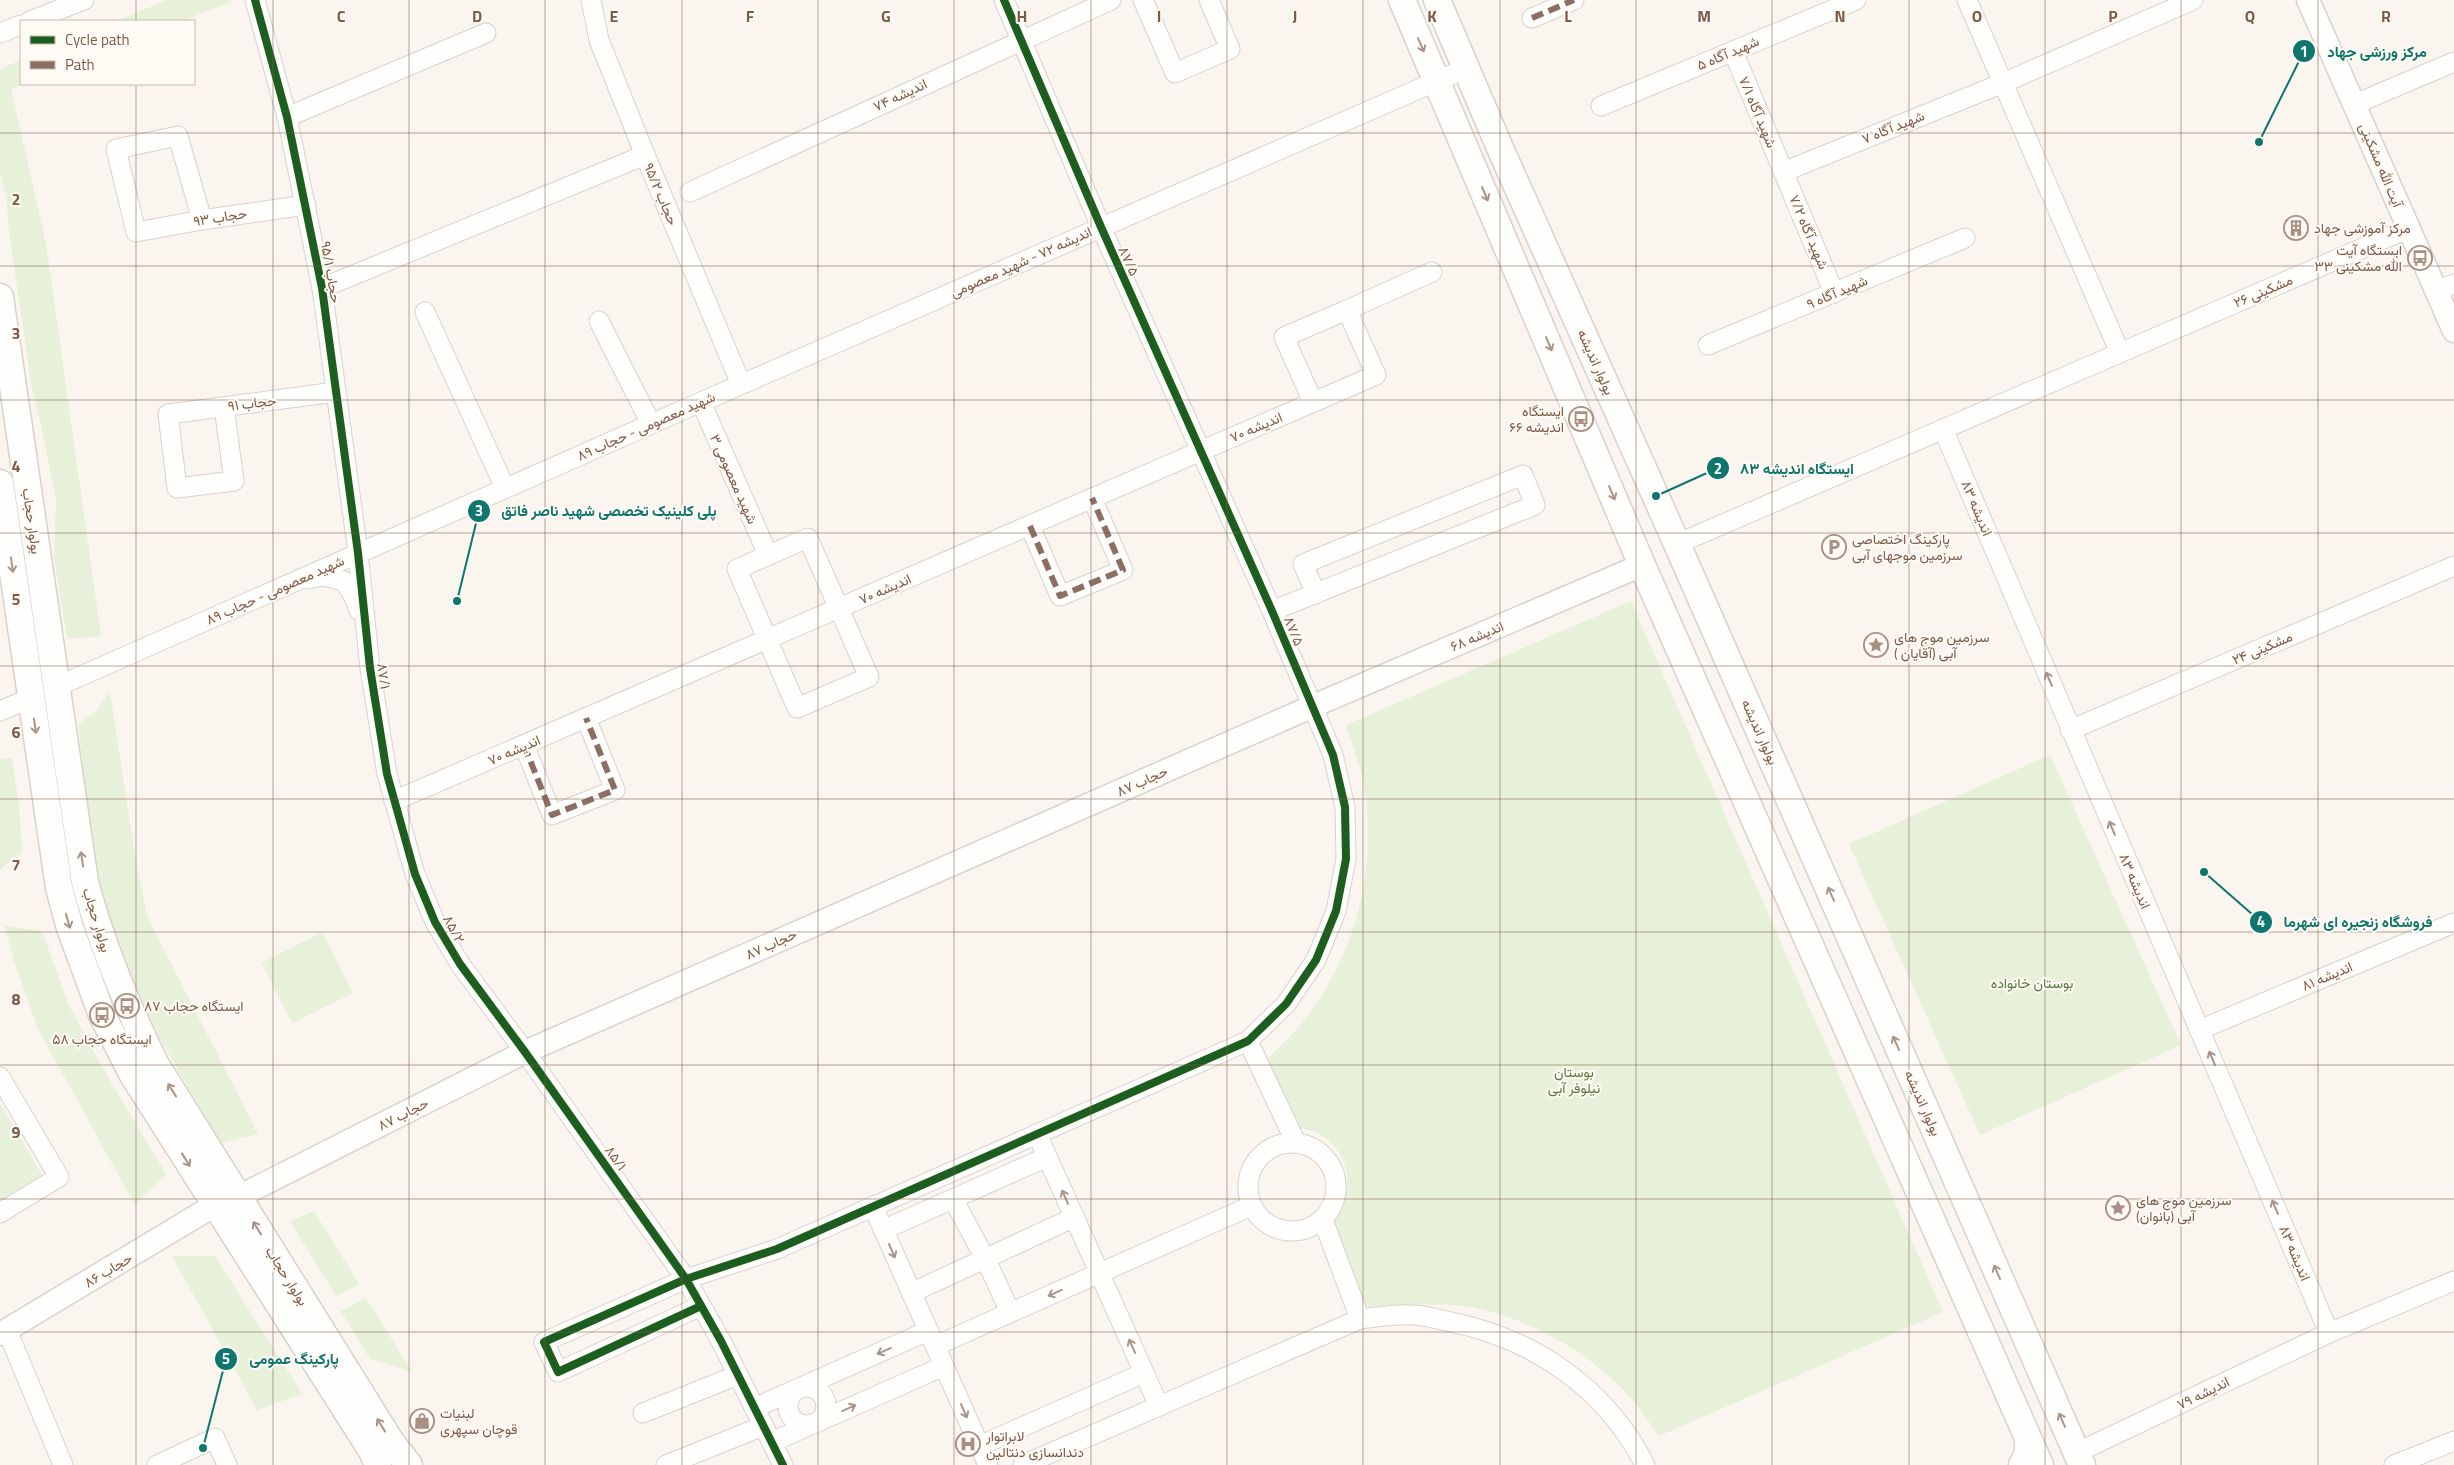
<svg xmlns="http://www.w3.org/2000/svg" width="2454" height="1465" viewBox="0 0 2454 1465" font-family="'Titillium Web',Vazirmatn,sans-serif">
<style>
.green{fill:#e7f1d9}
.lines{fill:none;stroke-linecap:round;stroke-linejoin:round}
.minor-casing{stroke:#d9d2cd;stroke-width:21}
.tertiary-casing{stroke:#d9d2cd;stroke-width:25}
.secondary-casing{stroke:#dad1ca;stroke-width:29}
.minor{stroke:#fefefd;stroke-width:19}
.tertiary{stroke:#fefefd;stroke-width:22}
.secondary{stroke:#fefefd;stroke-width:26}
.quiet{stroke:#8d6e63;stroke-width:6;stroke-dasharray:12 6;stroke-linecap:butt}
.cycleway-casing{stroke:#fffaf3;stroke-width:11}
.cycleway{stroke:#1b5e20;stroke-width:8}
.oneway{stroke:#aa9489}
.grid{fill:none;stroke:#7c5b4b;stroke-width:1;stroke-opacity:0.55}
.labels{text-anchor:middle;stroke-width:4;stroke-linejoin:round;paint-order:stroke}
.street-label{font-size:14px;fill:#7c5b4b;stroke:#fffaf3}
.poi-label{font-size:14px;fill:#7c5b4b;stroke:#fffaf3;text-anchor:start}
.park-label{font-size:14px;fill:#527b3f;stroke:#fffaf3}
.grid-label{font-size:16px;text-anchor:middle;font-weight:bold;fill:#7c5b4b;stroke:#fffaf3;stroke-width:4;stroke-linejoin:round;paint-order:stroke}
.leader{fill:none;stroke:#0f766e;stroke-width:2}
.callout-dot{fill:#0f766e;stroke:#fffaf3;stroke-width:2}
.mark-label{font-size:15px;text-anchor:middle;font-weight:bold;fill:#fff}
.callout-label{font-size:15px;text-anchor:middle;font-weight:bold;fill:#0f766e;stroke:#fffaf3;stroke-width:4;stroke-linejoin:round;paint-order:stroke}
</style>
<rect width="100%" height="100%" fill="#faf5ef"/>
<g class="green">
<polygon points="167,0 230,0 231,2 182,21 116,21"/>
<polygon points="21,60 21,84 23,84 11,89 46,243 101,636 67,639 54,557 56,500 41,425 32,390 8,224 7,200 0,173 0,69"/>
<path d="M1631 601 1943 1312 1659 1436C1649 1423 1640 1408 1629 1396 1587 1349 1515 1310 1453 1305 1423 1303 1394 1305 1365 1307L1330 1220C1365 1183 1343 1130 1292 1127L1266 1060C1278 1048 1292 1036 1303 1022 1357 954 1380 862 1362 776 1358 759 1351 742 1346 725Z"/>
<path d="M110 692 137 868 148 918 258 1134 221 1143C177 1070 133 998 108 915 90 854 86 787 78 724L95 712Z"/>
<polygon points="2050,755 2181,1045 1980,1135 1849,844"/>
<polygon points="12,758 19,805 22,853 0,869 0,759"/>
<polygon points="5,926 42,931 69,1006 112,1084 166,1174 135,1205 37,1027 13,958"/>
<polygon points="322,932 353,993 292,1023 262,963"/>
<polygon points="0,1103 45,1180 0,1201"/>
<polygon points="314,1211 359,1284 336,1296 290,1221"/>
<polygon points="172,1256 215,1256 302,1394 257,1410"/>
<polygon points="366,1298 412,1372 370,1359 341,1311"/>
</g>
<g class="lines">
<defs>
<g id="minor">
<polyline points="255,0 287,117 322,288 358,553 370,668 387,774 415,874 435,922 460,964 525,1052 686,1279 721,1341 783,1465"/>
<polyline points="591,0 599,40 645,155 741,384"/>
<polyline points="1143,0 1175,73 1230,49 1209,0"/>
<polyline points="1967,0 2120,353"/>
<polyline points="1532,18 1574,0"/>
<polyline points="30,21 84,0"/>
<polyline points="0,33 21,25"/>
<polyline points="1733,51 1834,293"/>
<polyline points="2355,104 2454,62"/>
<polyline points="1601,106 1856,0"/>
<polyline points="287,117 486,33"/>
<polyline points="1783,172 2003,83 2193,0"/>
<polyline points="690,192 1111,0"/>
<polyline points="202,220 178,136 116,149 136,232 202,220 306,205"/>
<polyline points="322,288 645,155"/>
<polyline points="2435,291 2454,284"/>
<polyline points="1347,310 1432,272"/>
<polyline points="425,312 505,488"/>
<polyline points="599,321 651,424"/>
<polyline points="1708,345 1965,238"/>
<polyline points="701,402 768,555"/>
<polyline points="224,407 234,481 177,488 168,414 336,392"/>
<polyline points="1943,429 2329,1333"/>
<polyline points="1030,526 1060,596 1123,570 1092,498"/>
<polygon points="808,538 869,677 797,708 737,569"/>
<polyline points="1677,544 2407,229"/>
<polyline points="307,579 324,576 344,581 353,595 359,610"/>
<polyline points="1272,611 1535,505 1523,475 1303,564 1316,594"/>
<polyline points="56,687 701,402 1467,68"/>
<polyline points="0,711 31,698"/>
<polyline points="2070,730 2454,566"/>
<polyline points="524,745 552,815 615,790 586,718"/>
<polyline points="394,801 1376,375 1347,310 1284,337 1313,402"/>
<polyline points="2199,1030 2454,923"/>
<polyline points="1248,1041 1296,1143"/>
<polyline points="0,1077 59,1177 0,1213"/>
<polyline points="1037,1134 1159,1406"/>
<circle cx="1292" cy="1187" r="44"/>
<polyline points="953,1199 986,1260 1010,1312"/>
<polyline points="873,1206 988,1465"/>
<polyline points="1323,1220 1360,1319"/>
<polyline points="883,1230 1047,1157"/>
<polyline points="911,1293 1075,1217"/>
<polyline points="701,1306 558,1372 544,1342 686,1279 777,1249 1248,1041 1286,1004 1316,960 1336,911 1346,859 1345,807 1333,755 1272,611 1101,227 1004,0"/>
<polyline points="7,1330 63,1465"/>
<polyline points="935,1346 1251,1206"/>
<circle cx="807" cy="1406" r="19"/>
<polyline points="754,1408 928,1331"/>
<polyline points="643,1413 738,1375"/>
<polyline points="772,1442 944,1366"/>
<polyline points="979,1446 1144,1373"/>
<polyline points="2076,1453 2329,1333 2454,1281"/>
<polyline points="157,1465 215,1438 227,1465"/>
<polyline points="666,1465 763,1426"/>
<path d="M1023 1465 1360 1319C1378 1317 1396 1314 1413 1315 1426 1315 1439 1320 1451 1322 1534 1339 1606 1388 1645 1465"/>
<polyline points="2394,1465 2454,1441"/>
</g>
<g id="tertiary">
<polyline points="2308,0 2454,331"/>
<polyline points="238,1197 525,1052 1311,707 1642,565"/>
<polyline points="0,1334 215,1205"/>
<polyline points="2020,1465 2026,1453 2026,1434"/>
</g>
<g id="secondary">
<polyline points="1402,0 1642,565 2040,1465"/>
<polyline points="1437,0 1500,148 1677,544 2082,1465"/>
<path d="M0 297 85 882C102 946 127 1006 156 1065L391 1442 409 1465"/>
<polyline points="0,483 59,888 70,928 102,1015 133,1075 372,1451 378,1465"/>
</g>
</defs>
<use href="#minor" class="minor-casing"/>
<use href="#tertiary" class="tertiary-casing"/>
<use href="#secondary" class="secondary-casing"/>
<use href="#minor" class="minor"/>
<use href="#tertiary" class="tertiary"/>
<use href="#secondary" class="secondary"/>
<g class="quiet">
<polyline points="1532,18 1574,0"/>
<polyline points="1030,526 1060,596 1123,570 1092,498"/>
<polyline points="524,745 552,815 615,790 586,718"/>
</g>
<defs>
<g id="cycleway">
<polyline points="255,0 287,117 322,288 358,553 370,668 387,774 415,874 435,922 460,964 525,1052 686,1279 721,1341 783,1465"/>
<polyline points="701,1306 558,1372 544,1342 686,1279 777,1249 1248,1041 1286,1004 1316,960 1336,911 1346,859 1345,807 1333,755 1272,611 1101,227 1004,0"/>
</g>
</defs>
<use href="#cycleway" class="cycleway-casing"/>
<use href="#cycleway" class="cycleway"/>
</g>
<defs><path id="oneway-shaft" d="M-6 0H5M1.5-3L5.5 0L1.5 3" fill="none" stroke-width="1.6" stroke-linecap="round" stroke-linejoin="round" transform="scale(1.25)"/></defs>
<g class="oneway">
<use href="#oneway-shaft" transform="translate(1421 45) rotate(66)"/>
<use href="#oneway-shaft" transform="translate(1485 194) rotate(67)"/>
<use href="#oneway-shaft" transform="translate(1549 344) rotate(67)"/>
<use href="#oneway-shaft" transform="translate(1612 493) rotate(67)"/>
<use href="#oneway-shaft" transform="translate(12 565) rotate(82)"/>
<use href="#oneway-shaft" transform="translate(2049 679) rotate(-113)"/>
<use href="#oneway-shaft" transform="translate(35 726) rotate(82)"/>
<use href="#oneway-shaft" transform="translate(2112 828) rotate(-113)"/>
<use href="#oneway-shaft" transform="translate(82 859) rotate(-98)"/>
<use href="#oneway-shaft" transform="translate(1831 894) rotate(-114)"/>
<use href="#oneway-shaft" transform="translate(68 921) rotate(74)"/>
<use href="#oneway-shaft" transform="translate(1896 1043) rotate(-114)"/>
<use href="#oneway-shaft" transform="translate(2212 1058) rotate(-113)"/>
<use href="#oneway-shaft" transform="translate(172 1090) rotate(-122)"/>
<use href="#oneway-shaft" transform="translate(186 1160) rotate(58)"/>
<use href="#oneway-shaft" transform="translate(1065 1197) rotate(-114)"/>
<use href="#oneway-shaft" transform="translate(2275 1207) rotate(-113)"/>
<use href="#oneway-shaft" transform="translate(257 1228) rotate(-122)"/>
<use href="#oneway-shaft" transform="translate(892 1251) rotate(66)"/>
<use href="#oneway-shaft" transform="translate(1997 1272) rotate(-114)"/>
<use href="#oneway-shaft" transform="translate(1055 1293) rotate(156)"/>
<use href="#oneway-shaft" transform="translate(1132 1346) rotate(-114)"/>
<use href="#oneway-shaft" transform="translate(884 1351) rotate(156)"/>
<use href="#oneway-shaft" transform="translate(849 1408) rotate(-24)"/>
<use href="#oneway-shaft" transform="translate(964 1411) rotate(66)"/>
<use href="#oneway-shaft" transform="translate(2062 1420) rotate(-114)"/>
<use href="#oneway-shaft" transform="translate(381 1425) rotate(-122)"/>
</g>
<path class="grid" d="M136 0V21M273 0V1465M409 0V1465M545 0V1465M682 0V1465M818 0V1465M954 0V1465M1091 0V1465M1227 0V1465M1363 0V1465M1500 0V1465M1636 0V1465M1772 0V1465M1909 0V1465M2045 0V1465M2181 0V1465M2318 0V1465M136 84V1465M0 133H2454M0 266H2454M0 400H2454M0 533H2454M0 666H2454M0 799H2454M0 932H2454M0 1065H2454M0 1199H2454M0 1332H2454"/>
<defs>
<symbol id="building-ring" viewBox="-11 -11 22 22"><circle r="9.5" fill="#fffaf3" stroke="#a89184" stroke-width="1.5"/><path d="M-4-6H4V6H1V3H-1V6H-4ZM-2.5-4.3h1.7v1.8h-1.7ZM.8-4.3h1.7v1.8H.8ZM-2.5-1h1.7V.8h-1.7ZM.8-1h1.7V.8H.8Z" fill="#a89184"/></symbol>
<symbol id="bus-ring" viewBox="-11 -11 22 22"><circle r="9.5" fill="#fffaf3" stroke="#a89184" stroke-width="1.5"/><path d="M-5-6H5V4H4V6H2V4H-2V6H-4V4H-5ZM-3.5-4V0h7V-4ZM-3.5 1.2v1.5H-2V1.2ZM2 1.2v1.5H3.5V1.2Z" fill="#a89184"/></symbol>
<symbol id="parking-ring" viewBox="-11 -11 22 22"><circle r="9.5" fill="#fffaf3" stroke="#a89184" stroke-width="1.5"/><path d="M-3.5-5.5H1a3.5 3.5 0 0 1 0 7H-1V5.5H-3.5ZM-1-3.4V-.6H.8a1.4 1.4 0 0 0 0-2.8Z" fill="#a89184"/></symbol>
<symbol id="sight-ring" viewBox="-11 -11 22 22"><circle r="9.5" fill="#fffaf3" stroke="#a89184" stroke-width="1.5"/><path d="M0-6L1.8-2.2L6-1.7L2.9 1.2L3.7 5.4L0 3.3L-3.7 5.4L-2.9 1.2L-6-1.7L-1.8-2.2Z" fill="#a89184"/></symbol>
<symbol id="shop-ring" viewBox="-11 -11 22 22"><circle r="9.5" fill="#fffaf3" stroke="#a89184" stroke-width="1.5"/><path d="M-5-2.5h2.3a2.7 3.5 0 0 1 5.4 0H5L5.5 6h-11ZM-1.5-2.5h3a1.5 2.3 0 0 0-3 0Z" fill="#a89184"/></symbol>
<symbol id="hospital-ring" viewBox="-11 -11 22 22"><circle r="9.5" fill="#fffaf3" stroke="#a89184" stroke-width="1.5"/><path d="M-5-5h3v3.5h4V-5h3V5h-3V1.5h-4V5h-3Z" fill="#a89184"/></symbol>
</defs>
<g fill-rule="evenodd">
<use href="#building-ring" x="2282" y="214" width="28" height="28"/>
<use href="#bus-ring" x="2406" y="244" width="28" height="28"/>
<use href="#bus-ring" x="1567" y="405" width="28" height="28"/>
<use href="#parking-ring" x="1820" y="533" width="28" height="28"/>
<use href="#sight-ring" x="1862" y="631" width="28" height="28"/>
<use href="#bus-ring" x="113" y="992" width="28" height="28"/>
<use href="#bus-ring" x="88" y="1001" width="28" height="28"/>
<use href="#sight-ring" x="2104" y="1194" width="28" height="28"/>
<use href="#shop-ring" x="408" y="1407" width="28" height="28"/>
<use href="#hospital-ring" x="954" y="1430" width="28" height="28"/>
</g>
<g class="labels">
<g class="street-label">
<text transform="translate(1728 53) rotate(-23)" y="5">شهید آگاه ۵</text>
<text transform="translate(900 95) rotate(-25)" y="5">اندیشه ۷۴</text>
<text transform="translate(1758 112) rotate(67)" y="5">شهید آگاه ۷/۱</text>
<text transform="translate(1893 127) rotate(-22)" y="5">شهید آگاه ۷</text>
<text transform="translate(2381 165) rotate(67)" y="5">آیت الله مشکینی</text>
<text transform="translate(661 194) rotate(67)" y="5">حجاب ۹۵/۲</text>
<text transform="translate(220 217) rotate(-9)" y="5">حجاب ۹۳</text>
<text transform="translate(1809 232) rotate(67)" y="5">شهید آگاه ۷/۲</text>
<text transform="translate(1129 261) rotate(66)" y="5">۸۷/۵</text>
<text transform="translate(1021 262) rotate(-24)" y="5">اندیشه ۷۲ - شهید معصومی</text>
<text transform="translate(331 272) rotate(80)" y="5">حجاب ۹۵/۱</text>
<text transform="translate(2263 291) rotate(-23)" y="5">مشکینی ۲۶</text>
<text transform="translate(1837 292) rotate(-23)" y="5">شهید آگاه ۹</text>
<text transform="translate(1596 362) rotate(66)" y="5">بولوار اندیشه</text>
<text transform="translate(252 403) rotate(-7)" y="5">حجاب ۹۱</text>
<text transform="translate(646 426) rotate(-24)" y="5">شهید معصومی - حجاب ۸۹</text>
<text transform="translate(1256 427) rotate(-23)" y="5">اندیشه ۷۰</text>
<text transform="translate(734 479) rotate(66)" y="5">شهید معصومی ۳</text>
<text transform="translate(1977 508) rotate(67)" y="5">اندیشه ۸۳</text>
<text transform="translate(32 521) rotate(82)" y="5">بولوار حجاب</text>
<text transform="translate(885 589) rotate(-24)" y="5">اندیشه ۷۰</text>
<text transform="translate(275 590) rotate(-24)" y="5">شهید معصومی - حجاب ۸۹</text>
<text transform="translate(1294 631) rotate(68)" y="5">۸۷/۵</text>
<text transform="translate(1477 636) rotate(-23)" y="5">اندیشه ۶۸</text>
<text transform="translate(2262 648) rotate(-23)" y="5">مشکینی ۲۴</text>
<text transform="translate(384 676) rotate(82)" y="5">۸۷/۱</text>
<text transform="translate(1760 732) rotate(66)" y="5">بولوار اندیشه</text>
<text transform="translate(514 750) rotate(-23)" y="5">اندیشه ۷۰</text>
<text transform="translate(1142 781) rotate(-24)" y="5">حجاب ۸۷</text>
<text transform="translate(2135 881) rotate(67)" y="5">اندیشه ۸۳</text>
<text transform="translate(97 920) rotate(73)" y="5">بولوار حجاب</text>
<text transform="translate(454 929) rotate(61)" y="5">۸۵/۲</text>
<text transform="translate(771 944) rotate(-24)" y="5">حجاب ۸۷</text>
<text transform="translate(2327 976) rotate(-23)" y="5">اندیشه ۸۱</text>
<text transform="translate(1923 1103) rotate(66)" y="5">بولوار اندیشه</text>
<text transform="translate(403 1114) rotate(-27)" y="5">حجاب ۸۷</text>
<text transform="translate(616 1158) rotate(55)" y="5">۸۵/۱</text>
<text transform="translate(2295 1253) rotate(67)" y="5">اندیشه ۸۳</text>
<text transform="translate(108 1270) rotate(-31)" y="5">حجاب ۸۶</text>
<text transform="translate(287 1276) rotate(58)" y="5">بولوار حجاب</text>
<text transform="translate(2203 1393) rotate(-26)" y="5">اندیشه ۷۹</text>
</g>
<g class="poi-label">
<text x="2314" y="233">مرکز آموزشی جهاد</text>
<text x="2402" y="255" text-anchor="end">ایستگاه آیت<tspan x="2402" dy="16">الله مشکینی ۳۳</tspan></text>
<text x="1564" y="416" text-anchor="end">ایستگاه<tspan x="1564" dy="16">اندیشه ۶۶</tspan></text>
<text x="1852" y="544">پارکینگ اختصاصی<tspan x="1852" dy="16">سرزمین موجهای آبی</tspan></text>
<text x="1894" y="642">سرزمین موج های<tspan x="1894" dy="16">آبی (آقایان )</tspan></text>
<text x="144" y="1011">ایستگاه حجاب ۸۷</text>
<text x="102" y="1044" text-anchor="middle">ایستگاه حجاب ۵۸</text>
<text x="2136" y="1205">سرزمین موج های<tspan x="2136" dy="16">آبی (بانوان)</tspan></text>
<text x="440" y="1418">لبنیات<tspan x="440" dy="16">قوچان سپهری</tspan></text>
<text x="986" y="1441">لابراتوار<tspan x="986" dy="16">دندانسازی دنتالین</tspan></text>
</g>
<g class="park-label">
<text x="2032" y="988">بوستان خانواده</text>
<text x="1574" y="1077">بوستان<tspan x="1574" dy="16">نیلوفر آبی</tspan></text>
</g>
</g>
<g class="grid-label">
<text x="341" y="22">C</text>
<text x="477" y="22">D</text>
<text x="614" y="22">E</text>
<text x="750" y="22">F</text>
<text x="886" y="22">G</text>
<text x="1022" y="22">H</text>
<text x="1159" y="22">I</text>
<text x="1295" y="22">J</text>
<text x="1432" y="22">K</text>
<text x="1568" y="22">L</text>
<text x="1704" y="22">M</text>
<text x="1840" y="22">N</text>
<text x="1977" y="22">O</text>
<text x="2113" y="22">P</text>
<text x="2250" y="22">Q</text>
<text x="2386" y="22">R</text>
<text x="16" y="205">2</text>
<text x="16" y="339">3</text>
<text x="16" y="472">4</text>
<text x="16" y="605">5</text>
<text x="16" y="738">6</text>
<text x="16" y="871">7</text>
<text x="16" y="1005">8</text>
<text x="16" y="1138">9</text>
</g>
<path class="leader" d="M2259 142L2304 51M1656 496L1718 468M457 601L479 511M2204 872L2261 922M203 1448L226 1359"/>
<g class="callout-dot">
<circle cx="2259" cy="142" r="5"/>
<circle cx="1656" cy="496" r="5"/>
<circle cx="457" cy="601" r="5"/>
<circle cx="2204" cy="872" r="5"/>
<circle cx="203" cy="1448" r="5"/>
<circle cx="2304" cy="51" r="12"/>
<circle cx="1718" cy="468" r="12"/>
<circle cx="479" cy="511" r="12"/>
<circle cx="2261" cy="922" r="12"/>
<circle cx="226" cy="1359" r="12"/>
</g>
<g class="mark-label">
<text x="2304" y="57">1</text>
<text x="1718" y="474">2</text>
<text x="479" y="516">3</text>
<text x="2261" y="927">4</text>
<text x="226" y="1364">5</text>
</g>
<g class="callout-label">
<text x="2377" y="57">مرکز ورزشی جهاد</text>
<text x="1797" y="474">ایستگاه اندیشه ۸۳</text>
<text x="609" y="516">پلی کلینیک تخصصی شهید ناصر فاتق</text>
<text x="2358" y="927">فروشگاه زنجیره ای شهرما</text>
<text x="294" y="1364">پارکینگ عمومی</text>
</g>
<rect x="20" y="20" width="175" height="65" fill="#fffaf3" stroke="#cbbab0"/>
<rect x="30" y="36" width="25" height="8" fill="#1b5e20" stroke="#cbbab0"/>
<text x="65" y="45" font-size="15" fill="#7c5b4b">Cycle path</text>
<rect x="30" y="61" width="25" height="8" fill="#8d6e63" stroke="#cbbab0"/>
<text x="65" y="70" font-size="15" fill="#7c5b4b">Path</text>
</svg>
